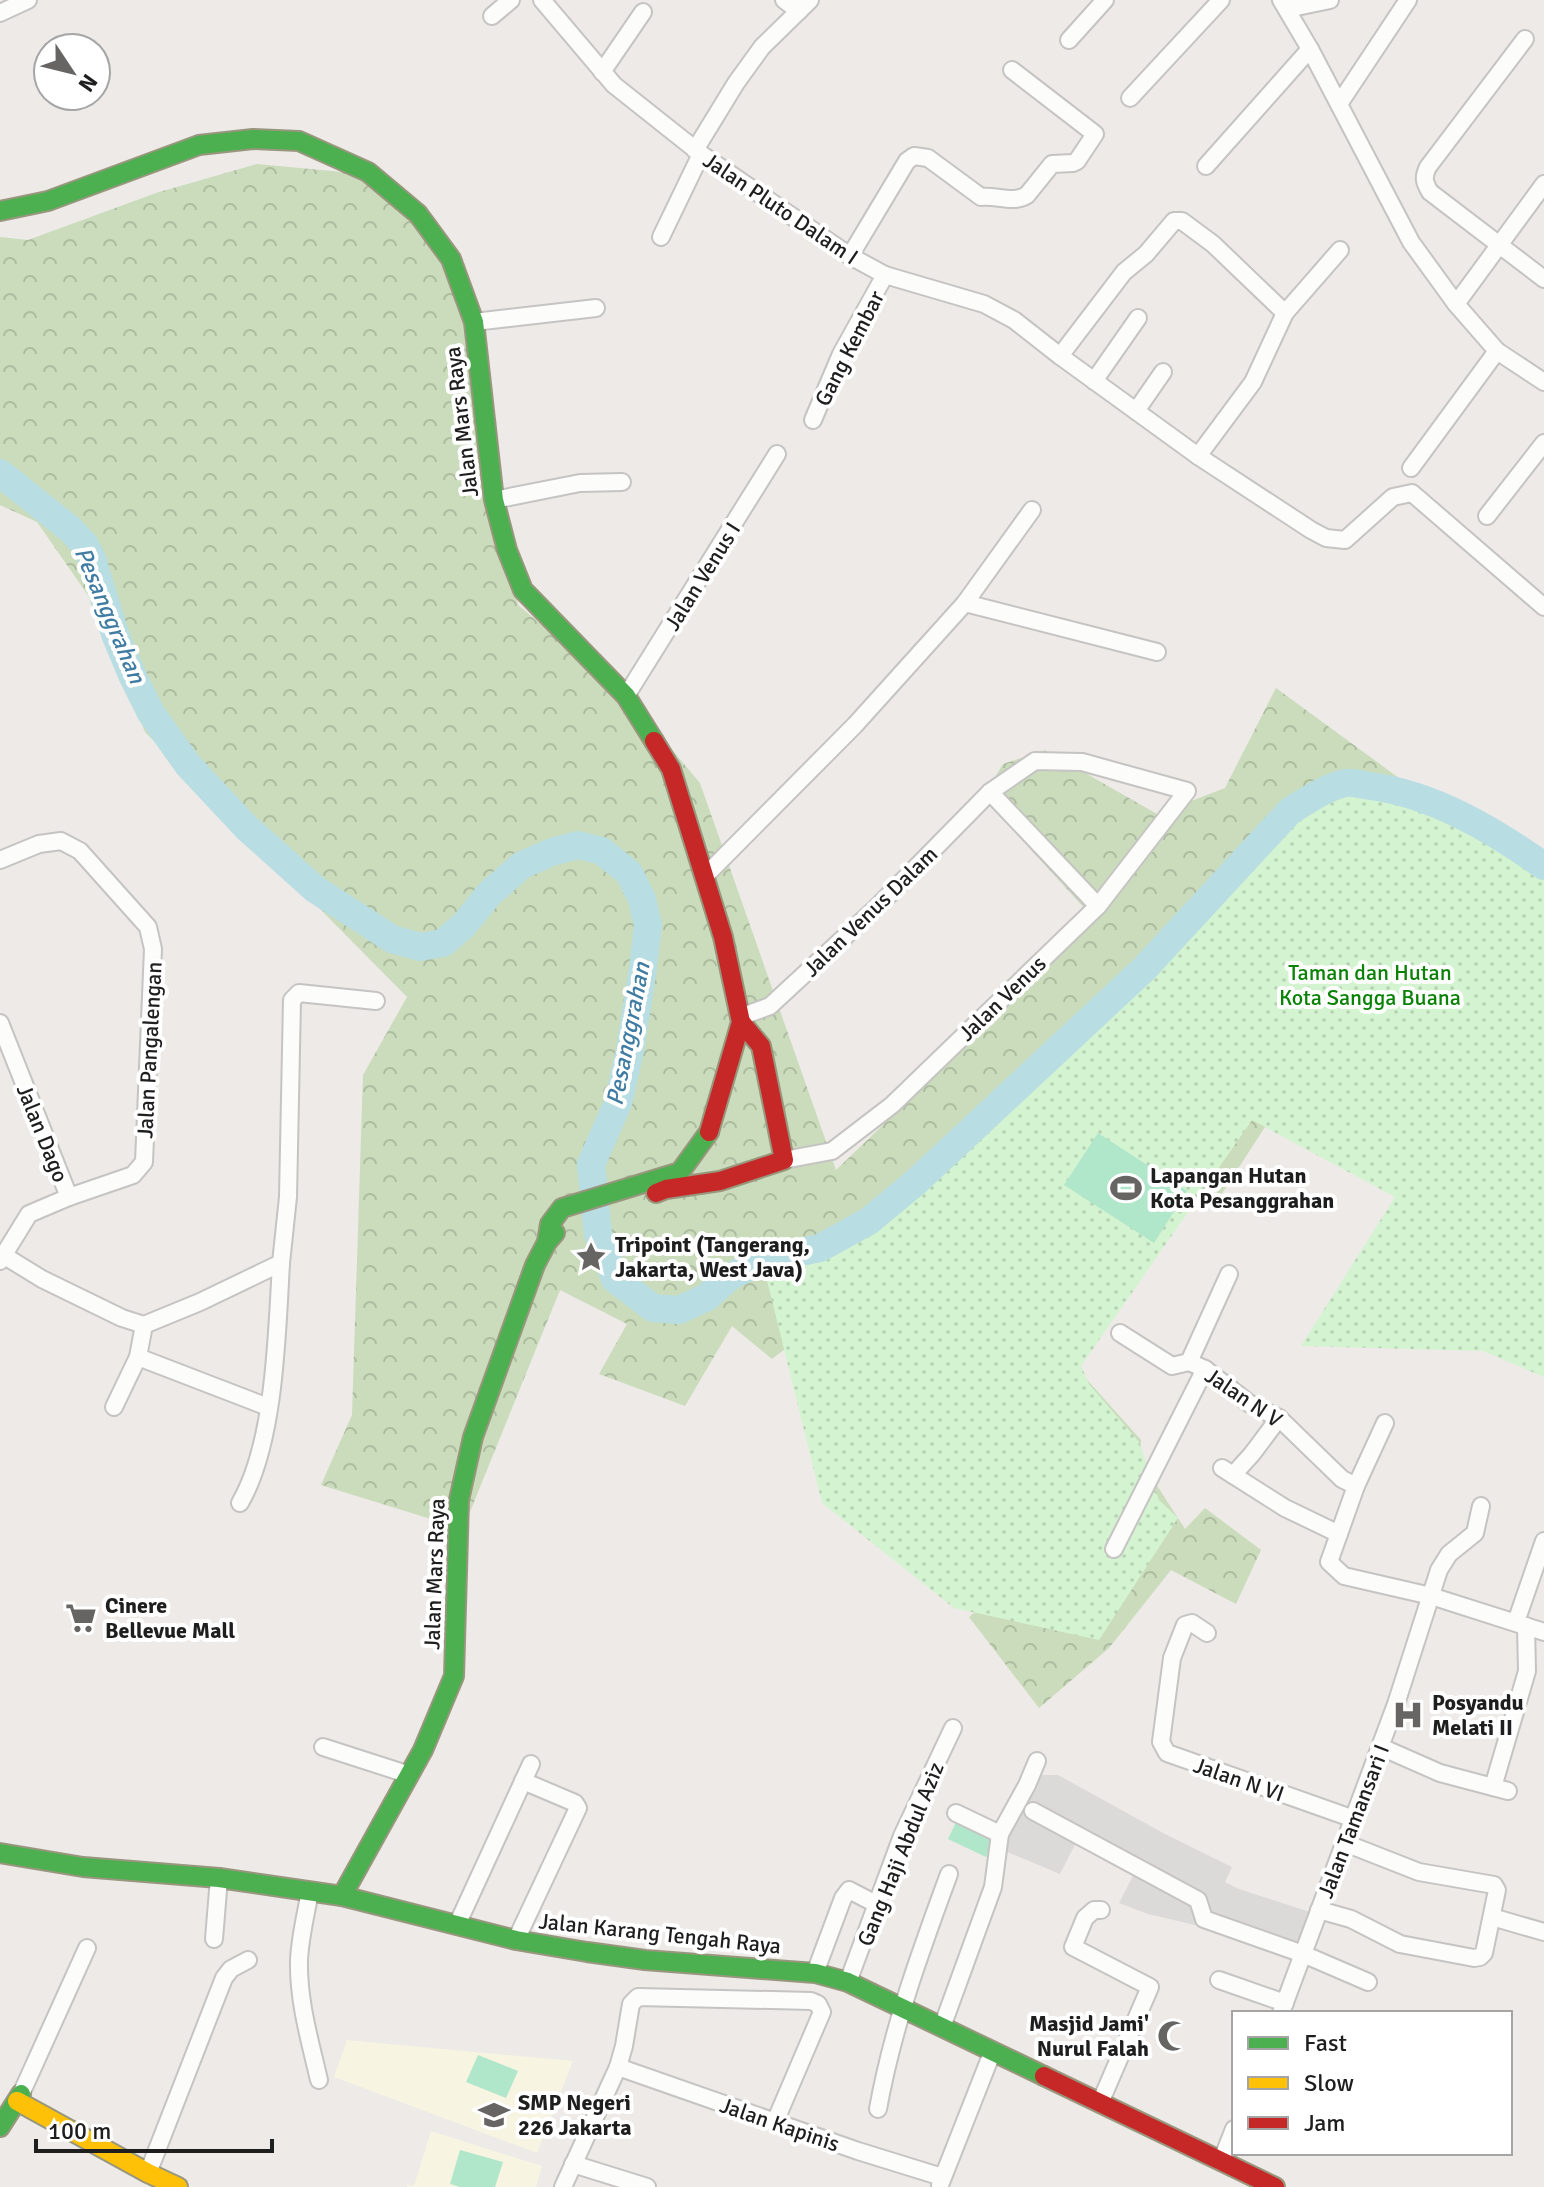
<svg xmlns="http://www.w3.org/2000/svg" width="1544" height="2187" viewBox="0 0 1544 2187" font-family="Signika,sans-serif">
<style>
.residential{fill:#dcdad8}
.education{fill:#f7f4e2}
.forest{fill:url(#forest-crowns)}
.park{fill:url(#park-dots)}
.pitch{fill:#b0e6c9}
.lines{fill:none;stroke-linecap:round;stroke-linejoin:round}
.river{stroke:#b8dde2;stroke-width:28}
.street-casing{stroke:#c5c4c3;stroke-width:20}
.fast-casing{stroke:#98977e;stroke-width:22}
.slow-casing{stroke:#98977e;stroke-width:22}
.jam-casing{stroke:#98977e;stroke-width:22}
.street{stroke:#fcfcfb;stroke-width:16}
.fast{stroke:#4caf50;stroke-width:18}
.slow{stroke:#ffc107;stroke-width:18}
.jam{stroke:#c62828;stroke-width:18}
.labels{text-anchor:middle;stroke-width:8;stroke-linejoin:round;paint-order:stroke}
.street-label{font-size:22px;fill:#1e1e1e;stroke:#fff}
.park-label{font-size:22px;fill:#098206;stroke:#fff}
.poi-label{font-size:22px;font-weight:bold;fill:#1e1e1e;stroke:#fff;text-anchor:start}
.water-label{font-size:24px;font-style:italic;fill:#417ca3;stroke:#fff}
</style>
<defs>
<pattern id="forest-crowns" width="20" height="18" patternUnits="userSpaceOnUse" patternTransform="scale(2)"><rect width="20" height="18" fill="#cadcbb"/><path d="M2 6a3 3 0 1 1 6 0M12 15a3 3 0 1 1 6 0" fill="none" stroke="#adbca0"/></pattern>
<pattern id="park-dots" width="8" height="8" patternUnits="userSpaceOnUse" patternTransform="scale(2)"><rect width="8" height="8" fill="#d4f4d1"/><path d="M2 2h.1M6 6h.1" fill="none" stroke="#b6d1b3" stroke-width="1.8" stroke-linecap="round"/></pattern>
</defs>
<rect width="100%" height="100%" fill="#edeae7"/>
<polygon class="residential" points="1038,1775 1058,1775 1165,1834 1232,1867 1225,1882 1239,1889 1313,1913 1297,1957 1199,1926 1148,1914 1119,1903 1135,1872 1077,1841 1060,1874 1005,1851 1005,1839"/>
<g class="education">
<polygon points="347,2040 573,2061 537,2153 334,2077"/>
<polygon points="431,2131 542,2166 536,2187 407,2187 407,2185 414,2186"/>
</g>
<polygon class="forest" points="257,164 353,173 419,222 465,299 518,605 625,694 700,783 836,1170 1096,921 983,797 1003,764 1045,750 1157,814 1225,788 1276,688 1515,863 1544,860 1544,991 1336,1017 1221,1195 1101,1117 1055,1344 1141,1440 1140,1459 1185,1529 1205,1508 1261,1550 1236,1604 1171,1570 1109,1648 1039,1708 969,1617 1049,1549 861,1290 772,1359 732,1326 685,1406 599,1374 627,1324 560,1290 463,1529 321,1485 352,1415 363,1075 407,997 145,732 92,601 37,522 0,505 0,237 28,240 156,193"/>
<path class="park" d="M1347 783C1360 784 1372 785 1384 788 1439 799 1498 834 1544 866V1377L1483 1351 1301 1346 1395 1197 1252 1120 1081 1366 1089 1384 1139 1442 1159 1500 1178 1518 1099 1640 954 1608 822 1503 762 1260 820 1248 869 1221 917 1181 1144 969 1290 811 1321 792Z"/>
<g class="pitch">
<polygon points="1098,1133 1187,1191 1154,1243 1064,1185"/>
<polygon points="959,1816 997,1834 986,1857 948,1839"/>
<polygon points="478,2055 518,2071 506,2098 466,2082"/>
<polygon points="460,2150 503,2162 495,2187 460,2187 450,2184"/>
</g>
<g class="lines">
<path class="river" d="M0 473 70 529 85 545 92 559 115 634 133 677 151 713 188 765 246 827 315 889 392 939 420 947 443 943 464 925 489 894 522 865 552 852 578 845 602 851 629 873 642 899 648 925 643 968 630 1050 618 1103 591 1164 598 1234 615 1279 653 1308 679 1310 707 1297 728 1278 762 1260 820 1248 869 1221 917 1181 1144 969 1290 811C1307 801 1325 787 1346 783 1353 782 1363 785 1370 786 1433 794 1493 830 1544 866"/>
<defs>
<g id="street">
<polyline points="542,0 614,85 701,154 850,256 885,275 984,304 1014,320 1060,356 1198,456 1311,530 1326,538 1345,540 1393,497 1412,493 1544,607"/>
<polyline points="784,0 799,11"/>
<polyline points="1281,0 1310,49 1411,242 1456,304"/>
<polyline points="1287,9 1330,0"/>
<polyline points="0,13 28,0"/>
<polyline points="492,16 511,0"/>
<path d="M1525 39 1428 167C1423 177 1424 182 1430 192L1544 279"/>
<polyline points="1069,40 1105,0"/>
<polyline points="602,72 643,12"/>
<polyline points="1130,98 1221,0"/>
<polyline points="1339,104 1408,0"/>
<polyline points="695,150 736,83 762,47 810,0"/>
<polyline points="1206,166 1310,49"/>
<polyline points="1544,184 1456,304 1497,351 1544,382"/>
<polyline points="661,237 701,154"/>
<path d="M850 256 907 161 914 156 928 158 981 197C997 195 1013 204 1027 195L1052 164 1073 163 1077 161 1095 134 1012 70"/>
<polyline points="474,322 596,308"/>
<polyline points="1060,356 1124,272 1146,254 1174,221 1182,221 1213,244 1285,313"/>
<polyline points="1094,381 1138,318"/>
<polyline points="1136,411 1163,372"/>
<polyline points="813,420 841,354 885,275"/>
<polyline points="1198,456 1253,382 1285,313 1340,250"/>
<polyline points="1411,468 1497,351"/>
<polyline points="494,500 580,483 622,482"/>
<polyline points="1487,516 1544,443"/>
<polyline points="965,603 1157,652"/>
<polyline points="626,696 777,454"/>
<polyline points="990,792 1098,906"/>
<polyline points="0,860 39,844 61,841 80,851 148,927 153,949 144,1162 133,1175 69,1197 29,1214 0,1261"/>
<polyline points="704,877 855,725 965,603 1032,510"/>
<polyline points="740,1017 770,1006 877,907 990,792 1035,761 1082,762 1187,791 1098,906 892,1105 832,1151 784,1160"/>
<polyline points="0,1023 69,1197"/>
<polyline points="3,1255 42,1279 122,1318 144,1325 200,1302 281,1263 288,1197 292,1000 299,993 376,1001"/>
<polyline points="1120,1333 1172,1366 1189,1362 1205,1369 1250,1404 1279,1418 1342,1479 1356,1486"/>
<polyline points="138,1357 268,1407"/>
<polyline points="1189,1362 1229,1274"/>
<polyline points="114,1407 138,1357 144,1325"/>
<polyline points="1385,1423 1356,1486 1329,1562 1344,1576 1431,1596 1544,1632"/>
<polyline points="1222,1468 1285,1508 1339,1534"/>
<polyline points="1233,1475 1252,1454 1279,1418"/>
<path d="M240 1503C275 1443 277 1333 281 1263"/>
<polyline points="1114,1549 1205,1369"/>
<polyline points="1516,1622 1544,1541"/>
<polyline points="1207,1633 1192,1623 1185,1625 1172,1658 1161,1742 1167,1753 1354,1819"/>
<polyline points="323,1747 410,1775"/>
<polyline points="1381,1747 1440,1773 1508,1791"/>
<polyline points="1493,1787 1527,1671 1526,1626"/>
<polyline points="1033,1811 1198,1900 1204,1919 1303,1954 1368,1982"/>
<polyline points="956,1813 1000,1834"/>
<path d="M310 1891C306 1914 300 1937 299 1960 298 2001 310 2041 319 2080"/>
<polyline points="1319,1910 1351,1919 1400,1944 1474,1958 1480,1957 1484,1953 1497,1890 1494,1885 1419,1872 1345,1843"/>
<polyline points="1492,1917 1544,1932"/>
<polyline points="457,1925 531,1764"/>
<polyline points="214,1939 219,1878"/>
<polyline points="516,1940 578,1808 575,1803 523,1781"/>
<polyline points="815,1973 843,1898 849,1890 878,1905"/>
<polyline points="1219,1980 1285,2003"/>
<polyline points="848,1982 902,1836 953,1728"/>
<polyline points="1281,2013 1396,1704 1439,1570 1449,1554 1475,1533 1481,1506"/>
<polyline points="942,2027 993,1887 1000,1834 1027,1785 1037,1761"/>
<polyline points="618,2067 858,2151 942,2177"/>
<polyline points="21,2094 87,1948"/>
<polyline points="1100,2103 1150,1987 1073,1947 1085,1918 1094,1910 1101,1910"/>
<path d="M878 2109C893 2026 920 1953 949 1874"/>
<polyline points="1221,2162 1234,2129"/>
<polyline points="573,2164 647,2187"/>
<polyline points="148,2173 224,1978 231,1969 248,1960"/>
<polyline points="940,2185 992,2053"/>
<polyline points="563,2187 618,2067 624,2046 631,2004 638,1997 811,2001 818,2004 822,2012 775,2122"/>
</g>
<g id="fast">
<polyline points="0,211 48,201 199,145 253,139 299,141 368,172 418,214 451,259 474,322 494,500 507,550 523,590 626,696 654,741"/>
<polyline points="547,1242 550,1224 562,1208 680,1172 709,1132"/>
<polyline points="0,1853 83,1867 219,1878 342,1896 516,1940 587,1952 645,1960 815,1973 848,1982 1044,2076"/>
<polyline points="342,1896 423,1750 454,1676 459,1500 473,1437 535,1265 547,1242 555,1233"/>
<polyline points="0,2127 21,2094"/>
</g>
<polyline id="slow" points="17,2101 148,2173 178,2187"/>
<g id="jam">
<polyline points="654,741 671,769 723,937 741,1022 709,1132"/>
<polyline points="656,1193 666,1189 720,1181 784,1160 761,1046 741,1022"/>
<polyline points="1044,2076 1275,2187"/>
</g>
</defs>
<use href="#street" class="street-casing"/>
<use href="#fast" class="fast-casing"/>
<use href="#slow" class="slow-casing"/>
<use href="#jam" class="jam-casing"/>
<use href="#street" class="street"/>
<use href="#fast" class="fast"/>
<use href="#slow" class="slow"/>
<use href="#jam" class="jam"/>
</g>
<defs>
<symbol id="stadium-bare" viewBox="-9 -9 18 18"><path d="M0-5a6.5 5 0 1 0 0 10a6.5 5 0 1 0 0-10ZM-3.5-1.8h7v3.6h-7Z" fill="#666564" stroke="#fff" stroke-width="2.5" paint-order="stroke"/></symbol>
<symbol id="sight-bare" viewBox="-9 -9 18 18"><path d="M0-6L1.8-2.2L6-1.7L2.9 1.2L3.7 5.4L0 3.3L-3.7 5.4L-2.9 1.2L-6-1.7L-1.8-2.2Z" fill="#666564" stroke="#fff" stroke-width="2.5" paint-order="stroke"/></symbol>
<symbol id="supermarket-bare" viewBox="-9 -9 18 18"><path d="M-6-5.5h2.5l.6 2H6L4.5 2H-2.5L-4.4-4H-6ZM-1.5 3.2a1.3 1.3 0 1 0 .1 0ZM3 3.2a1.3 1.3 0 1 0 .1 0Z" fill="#666564" stroke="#fff" stroke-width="2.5" paint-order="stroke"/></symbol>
<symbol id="hospital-bare" viewBox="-9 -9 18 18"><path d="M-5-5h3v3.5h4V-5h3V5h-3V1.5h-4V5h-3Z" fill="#666564" stroke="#fff" stroke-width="2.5" paint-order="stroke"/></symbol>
<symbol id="mosque-bare" viewBox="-9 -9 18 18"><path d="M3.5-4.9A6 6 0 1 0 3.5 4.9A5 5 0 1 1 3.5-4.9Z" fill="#666564" stroke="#fff" stroke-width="2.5" paint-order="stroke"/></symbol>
<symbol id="school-bare" viewBox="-9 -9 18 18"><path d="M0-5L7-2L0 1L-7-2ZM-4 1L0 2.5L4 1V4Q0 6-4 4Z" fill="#666564" stroke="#fff" stroke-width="2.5" paint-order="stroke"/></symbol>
</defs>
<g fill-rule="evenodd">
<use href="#stadium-bare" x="1104" y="1166" width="44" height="44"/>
<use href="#sight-bare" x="569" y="1235" width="44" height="44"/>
<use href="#supermarket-bare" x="59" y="1596" width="44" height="44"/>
<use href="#hospital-bare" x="1386" y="1693" width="44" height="44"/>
<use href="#mosque-bare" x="1151" y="2014" width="44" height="44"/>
<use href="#school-bare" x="472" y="2093" width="44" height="44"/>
</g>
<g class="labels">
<g class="street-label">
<text transform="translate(781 208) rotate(34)" y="8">Jalan Pluto Dalam I</text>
<text transform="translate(849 348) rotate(-63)" y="8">Gang Kembar</text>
<text transform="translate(461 422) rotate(-97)" y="8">Jalan Mars Raya</text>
<text transform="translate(702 576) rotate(-58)" y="8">Jalan Venus I</text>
<text transform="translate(870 911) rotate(-44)" y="8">Jalan Venus Dalam</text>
<text transform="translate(1002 998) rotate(-44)" y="8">Jalan Venus</text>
<text transform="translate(149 1050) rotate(-87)" y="8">Jalan Pangalengan</text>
<text transform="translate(43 1133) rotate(68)" y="8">Jalan Dago</text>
<text transform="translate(1244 1397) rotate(34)" y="8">Jalan N V</text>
<text transform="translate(434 1574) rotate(-88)" y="8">Jalan Mars Raya</text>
<text transform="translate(1239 1779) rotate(19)" y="8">Jalan N VI</text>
<text transform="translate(1353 1821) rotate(-69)" y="8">Jalan Tamansari I</text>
<text transform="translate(900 1854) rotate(-68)" y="8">Gang Haji Abdul Aziz</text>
<text transform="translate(660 1933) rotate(6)" y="8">Jalan Karang Tengah Raya</text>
<text transform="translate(780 2124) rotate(19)" y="8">Jalan Kapinis</text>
</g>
<g class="park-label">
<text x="1370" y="980">Taman dan Hutan<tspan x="1370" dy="25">Kota Sangga Buana</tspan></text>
</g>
<g class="poi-label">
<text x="1150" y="1183">Lapangan Hutan<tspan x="1150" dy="25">Kota Pesanggrahan</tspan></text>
<text x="615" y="1252">Tripoint (Tangerang,<tspan x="615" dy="25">Jakarta, West Java)</tspan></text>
<text x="105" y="1613">Cinere<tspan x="105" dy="25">Bellevue Mall</tspan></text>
<text x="1432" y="1710">Posyandu<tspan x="1432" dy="25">Melati II</tspan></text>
<text x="1149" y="2031" text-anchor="end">Masjid Jami'<tspan x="1149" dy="25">Nurul Falah</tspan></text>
<text x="518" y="2110">SMP Negeri<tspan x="518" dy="25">226 Jakarta</tspan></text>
</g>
<g class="water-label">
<text transform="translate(110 615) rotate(67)" y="8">Pesanggrahan</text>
<text transform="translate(628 1034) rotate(-79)" y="8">Pesanggrahan</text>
</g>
</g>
<rect x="1232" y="2011" width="280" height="144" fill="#ffffff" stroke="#a5a5a5" stroke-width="2"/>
<rect x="1248" y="2037" width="40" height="12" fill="#4caf50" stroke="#a5a5a5" stroke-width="2"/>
<text x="1304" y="2051" font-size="24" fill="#1e1e1e">Fast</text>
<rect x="1248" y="2077" width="40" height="12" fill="#ffc107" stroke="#a5a5a5" stroke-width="2"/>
<text x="1304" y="2091" font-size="24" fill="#1e1e1e">Slow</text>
<rect x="1248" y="2117" width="40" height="12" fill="#c62828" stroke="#a5a5a5" stroke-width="2"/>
<text x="1304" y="2131" font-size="24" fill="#1e1e1e">Jam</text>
<g transform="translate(72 72) rotate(125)"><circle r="38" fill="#ffffff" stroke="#a5a5a5" stroke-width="2"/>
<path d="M0-6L14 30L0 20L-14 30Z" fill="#666564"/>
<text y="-12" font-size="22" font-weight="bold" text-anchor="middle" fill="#1e1e1e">N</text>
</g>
<path d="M36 2139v12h236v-12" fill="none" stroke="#1e1e1e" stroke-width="4"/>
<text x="48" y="2139" font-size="24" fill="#1e1e1e" stroke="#ffffff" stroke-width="6" paint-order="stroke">100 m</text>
</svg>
